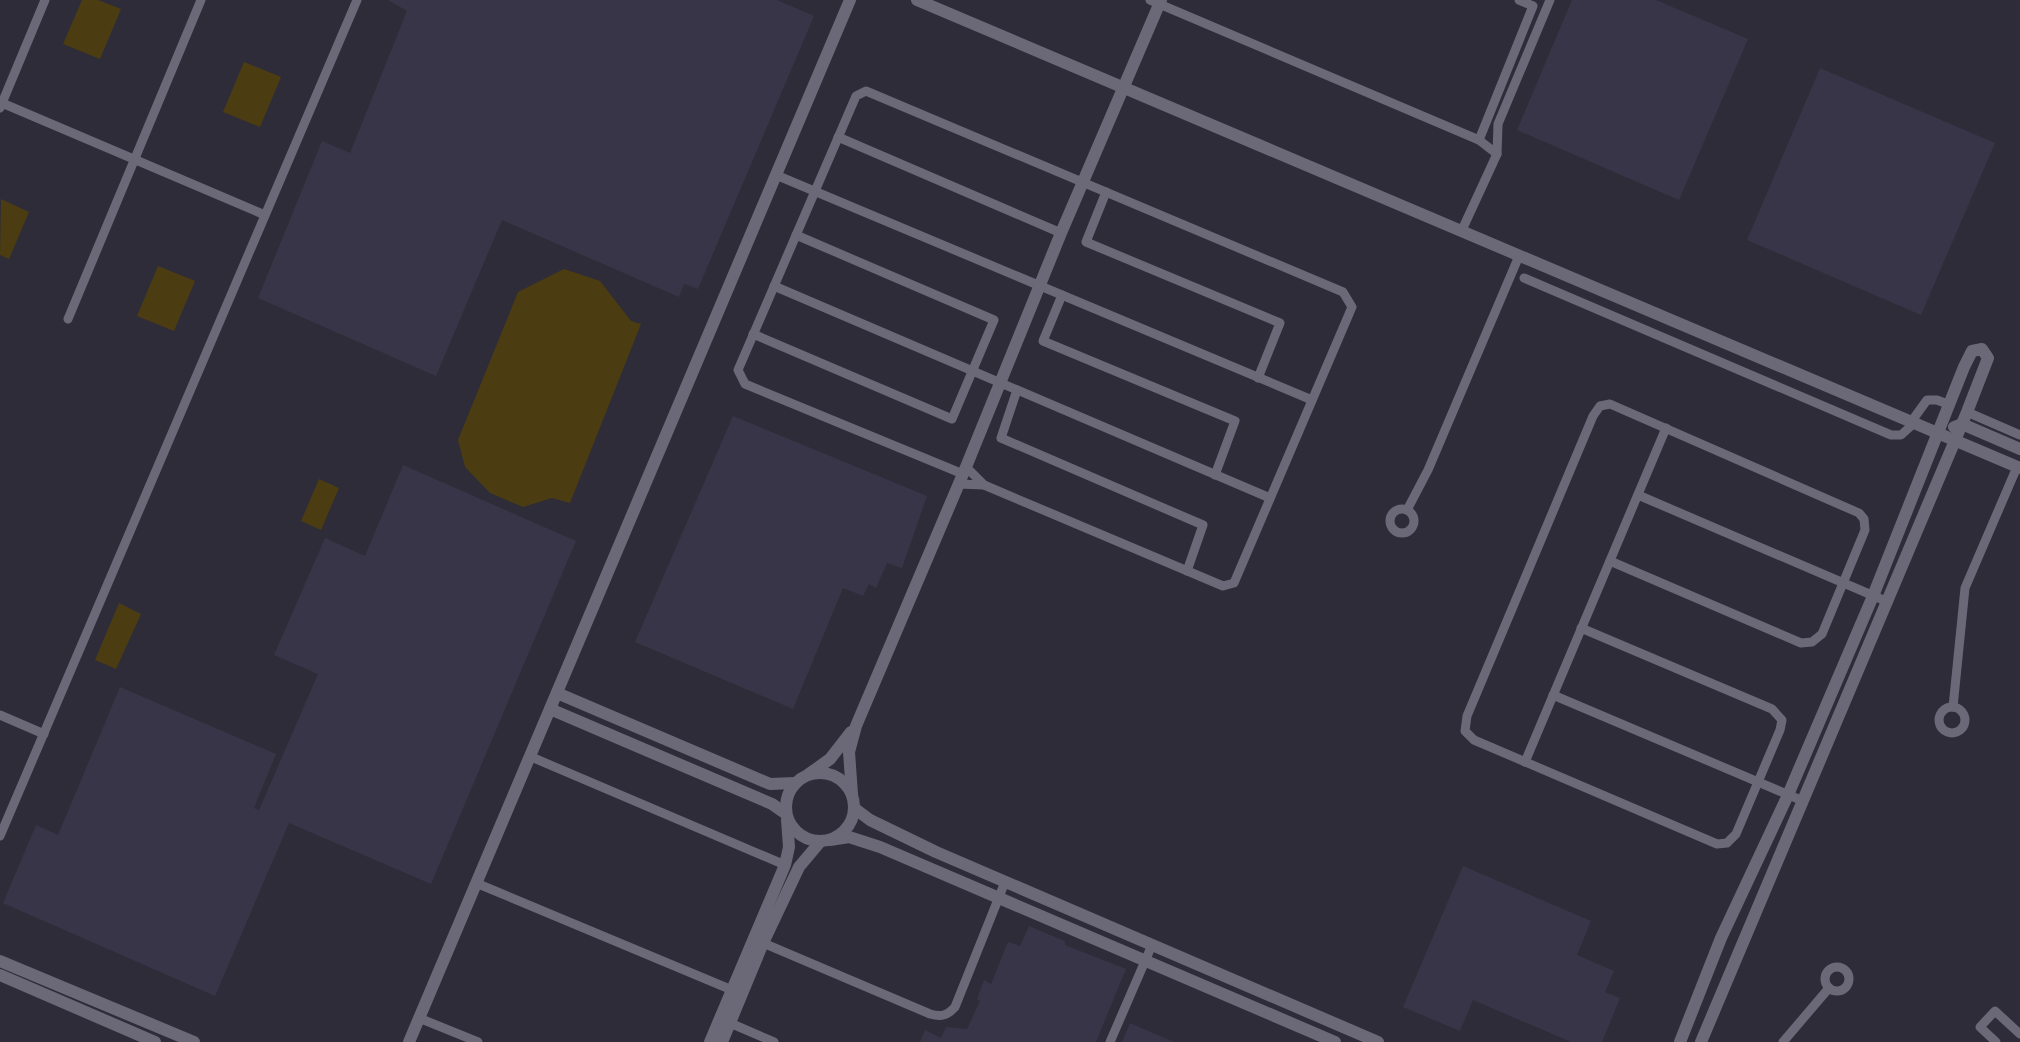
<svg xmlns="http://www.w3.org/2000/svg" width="2020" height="1042" viewBox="0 0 2020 1042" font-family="'Sofia Sans Condensed',sans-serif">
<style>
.built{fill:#393548}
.green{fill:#4b3d11}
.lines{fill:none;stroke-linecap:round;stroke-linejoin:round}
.street{stroke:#6b6977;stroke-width:9}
.secondary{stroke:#6b6977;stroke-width:12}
</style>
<rect width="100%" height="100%" fill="#2e2c39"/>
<g class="built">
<polygon points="388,0 777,0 814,16 698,289 684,284 679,297 502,220 436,376 258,298 322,141 350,153 407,11"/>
<polygon points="1572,0 1656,0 1748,39 1679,200 1517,130"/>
<polygon points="1820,68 1995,143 1921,315 1747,240"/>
<polygon points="733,416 927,496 902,568 887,563 876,588 869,584 863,596 843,588 793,709 635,642"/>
<polygon points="403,465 576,541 431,884 289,823 215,996 3,903 36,825 58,835 120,687 276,754 254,808 259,810 318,674 274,655 325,538 365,556"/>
<polygon points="1463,866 1591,921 1577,955 1614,971 1605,992 1620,998 1602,1042 1571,1042 1473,1000 1460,1031 1403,1007"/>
<polygon points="1029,926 1065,941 1065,945 1126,969 1096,1042 920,1042 925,1030 941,1038 946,1027 967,1029 980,1001 977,999 984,980 991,984 1008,942 1020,946"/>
<polygon points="1130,1023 1174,1042 1122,1042"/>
</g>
<g class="green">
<polygon points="82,0 98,0 121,9 100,59 63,44"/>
<polygon points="244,62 281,77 260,127 223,112"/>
<polygon points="1,199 29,212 9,259 0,255"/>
<polygon points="158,266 195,281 174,331 137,316"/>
<polygon points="564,269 600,281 631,321 641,324 570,503 552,498 523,507 490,493 465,467 458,440 518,292"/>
<polygon points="319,479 339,488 321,530 301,521"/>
<polygon points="119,603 141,614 116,669 95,660"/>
</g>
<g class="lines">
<g class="street">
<polyline points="1150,0 1479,140 1497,154"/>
<polyline points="2,103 265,215"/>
<polyline points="0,108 45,0"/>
<polyline points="838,137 1061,233"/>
<polyline points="1479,140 1533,6 1519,0"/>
<polyline points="776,175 1312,400"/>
<polyline points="1106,192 1086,242 1280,323 1258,378"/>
<polyline points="1462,230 1497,154 1498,124 1550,0"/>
<polyline points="1524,278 1891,435 1901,435 1911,426"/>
<polyline points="774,286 1270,498"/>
<polyline points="1062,295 1043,341 1235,421 1215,475"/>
<polyline points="68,319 201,0"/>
<polyline points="753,334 952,419 994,320 796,235"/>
<polyline points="1017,390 1001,438 1203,525 1187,571"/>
<polyline points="1967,412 2020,435"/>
<polyline points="1914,418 1927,400 1937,400 1950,405"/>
<polyline points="966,467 984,485"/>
<polyline points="958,484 984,485 1223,586 1234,583 1352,307 1343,292 866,91 856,96 738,370 745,384 963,474"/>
<polyline points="1638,495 1888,602"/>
<circle cx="1402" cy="521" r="12"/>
<polyline points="1407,510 1428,470 1519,256"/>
<polyline points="1581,628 1772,709 1782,720 1780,730 1736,834 1727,843 1717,844 1474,740 1465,731 1467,716 1593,416 1600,406 1610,404 1859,513 1864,519 1865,530 1822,634 1812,642 1801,643 1610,561"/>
<polyline points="1553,695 1803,801"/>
<circle cx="1952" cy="720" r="13"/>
<polyline points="1953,707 1965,588 2017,467"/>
<polyline points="0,715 44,734"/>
<polyline points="529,756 785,865"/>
<polyline points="1525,762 1666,428"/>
<polyline points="0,836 357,0"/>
<polyline points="476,883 732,990"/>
<path d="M763 943 930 1014C941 1017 947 1016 955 1007L1005 882"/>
<circle cx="1837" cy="979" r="12"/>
<polyline points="419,1018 478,1042"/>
<polyline points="730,1023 774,1042"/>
<polyline points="1110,1042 1152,945"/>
<polyline points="1783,1042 1829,988"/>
<polyline points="1996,1042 1980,1027 1995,1011 2020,1034"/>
</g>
<g class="secondary">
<polyline points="917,0 2020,468"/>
<polyline points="1954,427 1962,424 2020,449"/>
<polyline points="557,693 770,784 795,783"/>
<polyline points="550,709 772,804 785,813"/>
<circle cx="820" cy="807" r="34"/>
<polyline points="809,774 830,759 851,732"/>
<polyline points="852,794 849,752 856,726 966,467 1061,233 1161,0"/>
<polyline points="854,808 870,820 936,852 1378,1042"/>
<polyline points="830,840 849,837 880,847 1335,1042"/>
<polyline points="0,961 194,1042"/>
<polyline points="0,975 155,1042"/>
<polyline points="409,1042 850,0"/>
<polyline points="710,1042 785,865 789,847 787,820"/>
<polyline points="722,1042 763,943 799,867 820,842"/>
<polyline points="1680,1042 1721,938 1788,795 1873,596 1964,367 1972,351 1982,349 1988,358 1967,412 1701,1042"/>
</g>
</g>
</svg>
